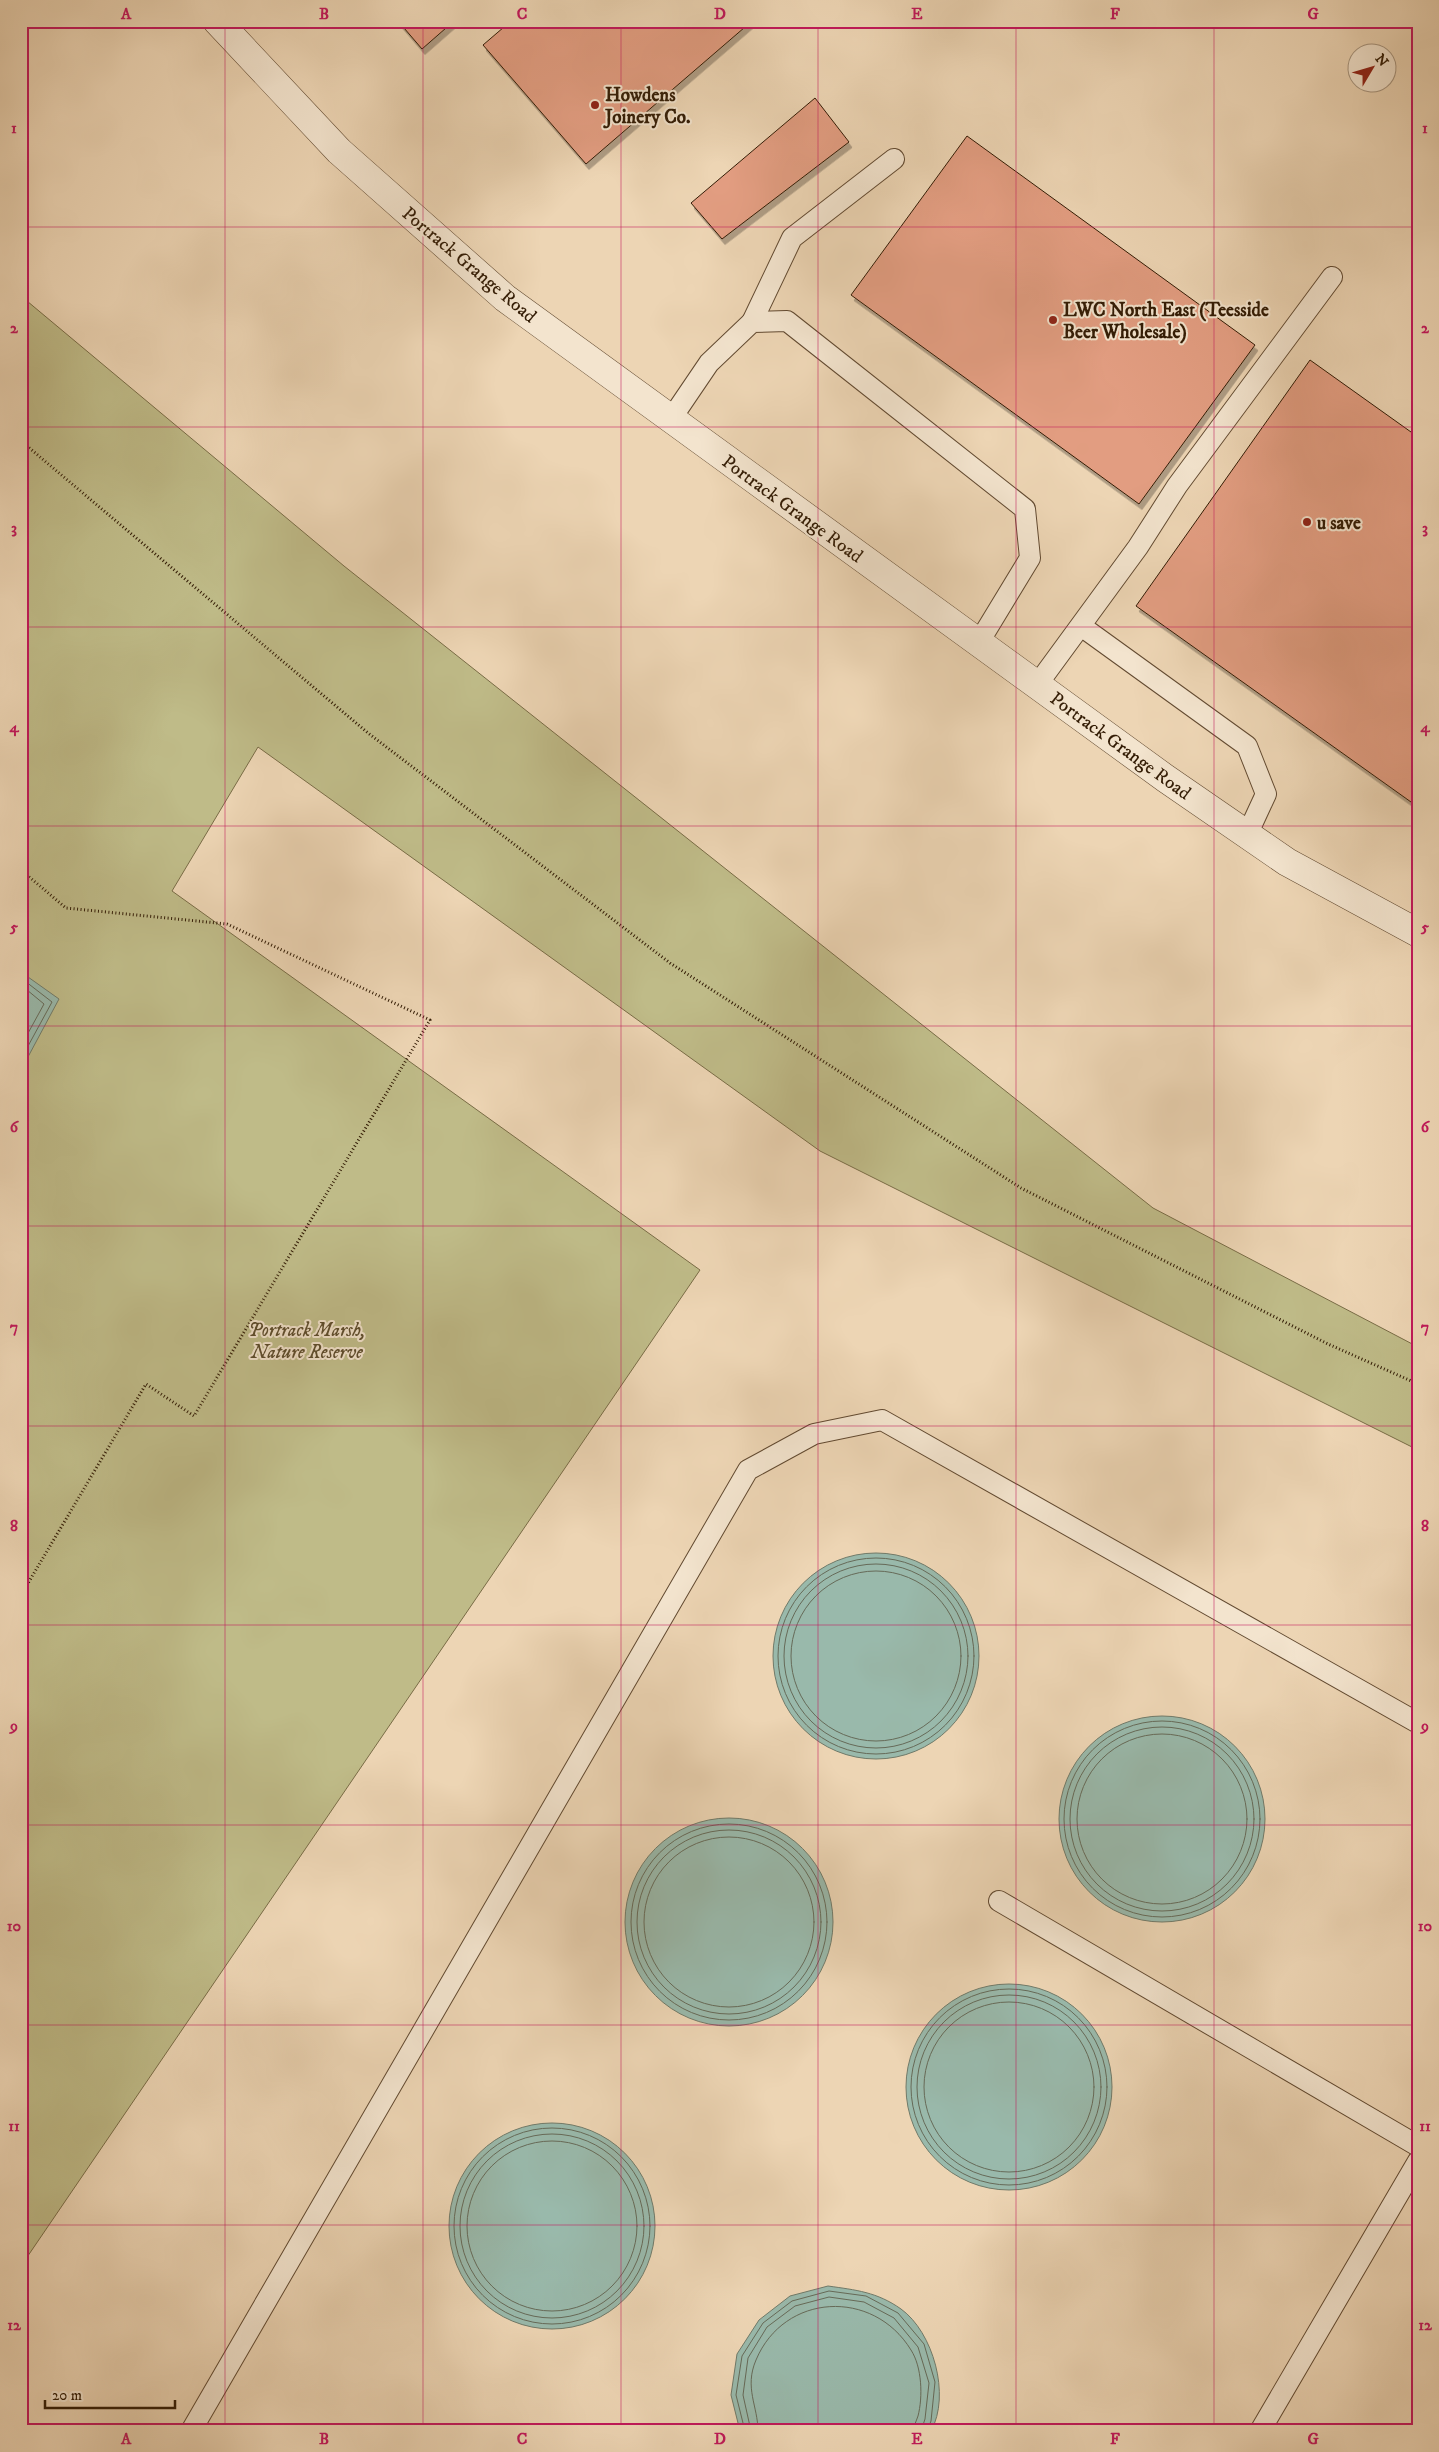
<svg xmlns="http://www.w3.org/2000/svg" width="1439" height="2452" viewBox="0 0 1439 2452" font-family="'IM FELL DW Pica',serif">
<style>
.green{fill:#bfbb88;stroke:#796c46}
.water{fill:#99b9ab;stroke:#707a69}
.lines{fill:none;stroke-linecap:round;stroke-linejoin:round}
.shore{stroke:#666a58;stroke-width:1}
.building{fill:#e29d81;stroke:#331c05;filter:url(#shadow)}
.service-casing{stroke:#624a31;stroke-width:22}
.minor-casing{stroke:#624a31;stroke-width:29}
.path{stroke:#331c05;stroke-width:3;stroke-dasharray:1 2.5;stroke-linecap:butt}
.service{stroke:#f3e4ce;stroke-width:20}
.minor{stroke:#f3e4ce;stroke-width:28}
.grid{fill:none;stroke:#c2185b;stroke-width:1;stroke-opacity:0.55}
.poi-dot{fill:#8f2418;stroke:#f3e4ce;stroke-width:2}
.labels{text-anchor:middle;stroke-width:4;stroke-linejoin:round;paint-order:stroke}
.poi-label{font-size:19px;font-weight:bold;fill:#331c05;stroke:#f3e4ce;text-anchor:start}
.street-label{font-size:19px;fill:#331c05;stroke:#f3e4ce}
.park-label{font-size:19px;font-style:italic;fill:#5d4c2c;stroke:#f3e4ce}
.neatline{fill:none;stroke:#c2185b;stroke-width:2}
.grid-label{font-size:16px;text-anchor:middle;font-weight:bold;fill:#c2185b}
</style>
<defs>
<filter id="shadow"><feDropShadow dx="3" dy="5.5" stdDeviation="0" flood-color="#0004"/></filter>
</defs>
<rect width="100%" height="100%" fill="#edd5b4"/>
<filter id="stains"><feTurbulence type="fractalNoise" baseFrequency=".004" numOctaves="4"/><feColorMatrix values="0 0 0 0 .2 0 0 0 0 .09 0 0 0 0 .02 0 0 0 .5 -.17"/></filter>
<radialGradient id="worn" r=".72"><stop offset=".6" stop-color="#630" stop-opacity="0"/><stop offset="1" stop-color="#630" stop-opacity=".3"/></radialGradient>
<polygon class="green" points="21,296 344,566 1153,1208 1418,1347 1418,1450 820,1151 258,747 172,891 700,1270 21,2266"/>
<g class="water">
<polygon points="21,972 59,999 21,1070"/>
<circle cx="876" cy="1656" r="103"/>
<circle cx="1162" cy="1819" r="103"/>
<circle cx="729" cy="1922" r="104"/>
<circle cx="1009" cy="2087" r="103"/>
<circle cx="552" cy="2226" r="103"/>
<path d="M828 2286C856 2290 877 2292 901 2309 933 2332 951 2395 931 2431H740L731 2395 737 2354 759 2320 790 2296Z"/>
</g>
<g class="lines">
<g class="shore">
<polyline points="21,978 52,1002 21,1059"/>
<polyline points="21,985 44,1004 21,1046"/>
<circle cx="876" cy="1656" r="98"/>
<circle cx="876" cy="1656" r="92"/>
<circle cx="876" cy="1656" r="85"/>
<circle cx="1162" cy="1819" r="98"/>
<circle cx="1162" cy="1819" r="92"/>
<circle cx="1162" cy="1819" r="85"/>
<circle cx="729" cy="1922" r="98"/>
<circle cx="729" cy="1922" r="92"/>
<circle cx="729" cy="1922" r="85"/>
<circle cx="1009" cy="2087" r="98"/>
<circle cx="1009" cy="2087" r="92"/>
<circle cx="1009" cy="2087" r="85"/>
<circle cx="552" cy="2226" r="98"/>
<circle cx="552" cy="2226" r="92"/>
<circle cx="552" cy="2226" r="85"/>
<polyline points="745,2431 736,2395 742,2356 763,2323 792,2301 829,2291 866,2296 898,2313 924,2344 935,2382 931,2421 927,2431"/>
<polyline points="751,2431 743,2395 748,2358 767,2327 795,2306 829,2297 864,2302 894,2318 918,2347 929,2383 925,2419 921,2431"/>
<path d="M758 2431C758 2406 744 2388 756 2360 784 2293 873 2288 911 2350 922 2367 923 2397 918 2416 916 2422 914 2425 913 2431"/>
</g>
</g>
<g class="building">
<polygon points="398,21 454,21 422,49"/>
<polygon points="511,21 752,21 586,164 483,45"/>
<polygon points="815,98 849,142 722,239 691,203"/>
<polygon points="967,136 1255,345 1139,504 851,295"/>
<polygon points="1310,360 1418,437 1418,807 1136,606"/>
</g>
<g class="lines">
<defs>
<g id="service">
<polyline points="752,322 792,238 894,159"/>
<polyline points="671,419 709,363 752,322 787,321 1025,509 1030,558 979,642"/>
<polyline points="1081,626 1247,746 1266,794 1247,835"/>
<polyline points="1037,685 1138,547 1177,486 1332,277"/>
<polyline points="999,1901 1418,2146"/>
<polyline points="191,2431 748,1470 814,1434 882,1420 1418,1723"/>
<polyline points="1260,2431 1418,2161"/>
</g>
<polyline id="minor" points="217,21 339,151 505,298 1165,778 1287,862 1418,933"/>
</defs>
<use href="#service" class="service-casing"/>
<use href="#minor" class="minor-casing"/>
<g class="path">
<polyline points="21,441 368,733 670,963 1021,1188 1328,1344 1418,1384"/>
<polyline points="21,870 66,908 227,924 430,1020 194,1416 146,1384 21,1595"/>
</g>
<use href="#service" class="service"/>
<use href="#minor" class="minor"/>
</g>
<path class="grid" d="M225 21V2431M423 21V2431M621 21V2431M818 21V2431M1016 21V2431M1214 21V2431M21 227H1418M21 427H1418M21 627H1418M21 826H1418M21 1026H1418M21 1226H1418M21 1426H1418M21 1625H1418M21 1825H1418M21 2025H1418M21 2225H1418"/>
<g class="poi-dot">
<circle cx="595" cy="105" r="5"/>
<circle cx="1053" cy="320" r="5"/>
<circle cx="1307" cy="522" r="5"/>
</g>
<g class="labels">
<g class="poi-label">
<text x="605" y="101">Howdens<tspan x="605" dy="22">Joinery Co.</tspan></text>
<text x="1063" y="316">LWC North East (Teesside<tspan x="1063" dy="22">Beer Wholesale)</tspan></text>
<text x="1317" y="529">u save</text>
</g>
<g class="street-label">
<text transform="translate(470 264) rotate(40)" y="7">Portrack Grange Road</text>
<text transform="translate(793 508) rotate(36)" y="7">Portrack Grange Road</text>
<text transform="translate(1121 745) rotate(36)" y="7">Portrack Grange Road</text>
</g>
<g class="park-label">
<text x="307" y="1336">Portrack Marsh,<tspan x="307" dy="22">Nature Reserve</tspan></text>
</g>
</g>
<rect width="1439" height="2452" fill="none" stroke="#edd5b4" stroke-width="55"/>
<g transform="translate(1372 68) rotate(52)"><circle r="24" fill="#f3e4ce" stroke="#a6947e"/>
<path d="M0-4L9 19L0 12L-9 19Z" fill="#8f2418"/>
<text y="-8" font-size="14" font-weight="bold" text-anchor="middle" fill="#331c05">N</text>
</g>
<path d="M45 2400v8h130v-8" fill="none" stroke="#331c05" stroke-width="2.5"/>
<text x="52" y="2400" font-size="15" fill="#331c05" stroke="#f3e4ce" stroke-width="4" paint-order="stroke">20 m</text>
<rect x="28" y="28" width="1384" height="2396" class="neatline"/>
<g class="grid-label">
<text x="126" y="19">A</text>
<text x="324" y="19">B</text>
<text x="522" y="19">C</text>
<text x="720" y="19">D</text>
<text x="917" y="19">E</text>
<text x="1115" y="19">F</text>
<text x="1313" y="19">G</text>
<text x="14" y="133">1</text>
<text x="1425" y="133">1</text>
<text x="14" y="333">2</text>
<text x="1425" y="333">2</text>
<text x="14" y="533">3</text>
<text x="1425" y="533">3</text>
<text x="14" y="732">4</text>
<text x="1425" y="732">4</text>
<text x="14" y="932">5</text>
<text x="1425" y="932">5</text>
<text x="14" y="1132">6</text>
<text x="1425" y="1132">6</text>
<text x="14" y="1332">7</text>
<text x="1425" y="1332">7</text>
<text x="14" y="1531">8</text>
<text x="1425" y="1531">8</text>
<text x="14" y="1731">9</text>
<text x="1425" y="1731">9</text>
<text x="14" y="1931">10</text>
<text x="1425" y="1931">10</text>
<text x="14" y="2131">11</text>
<text x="1425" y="2131">11</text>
<text x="14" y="2330">12</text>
<text x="1425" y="2330">12</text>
<text x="126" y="2444">A</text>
<text x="324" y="2444">B</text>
<text x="522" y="2444">C</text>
<text x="720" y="2444">D</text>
<text x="917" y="2444">E</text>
<text x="1115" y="2444">F</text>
<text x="1313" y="2444">G</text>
</g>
<rect width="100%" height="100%" filter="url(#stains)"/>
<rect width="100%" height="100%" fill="url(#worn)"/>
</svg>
